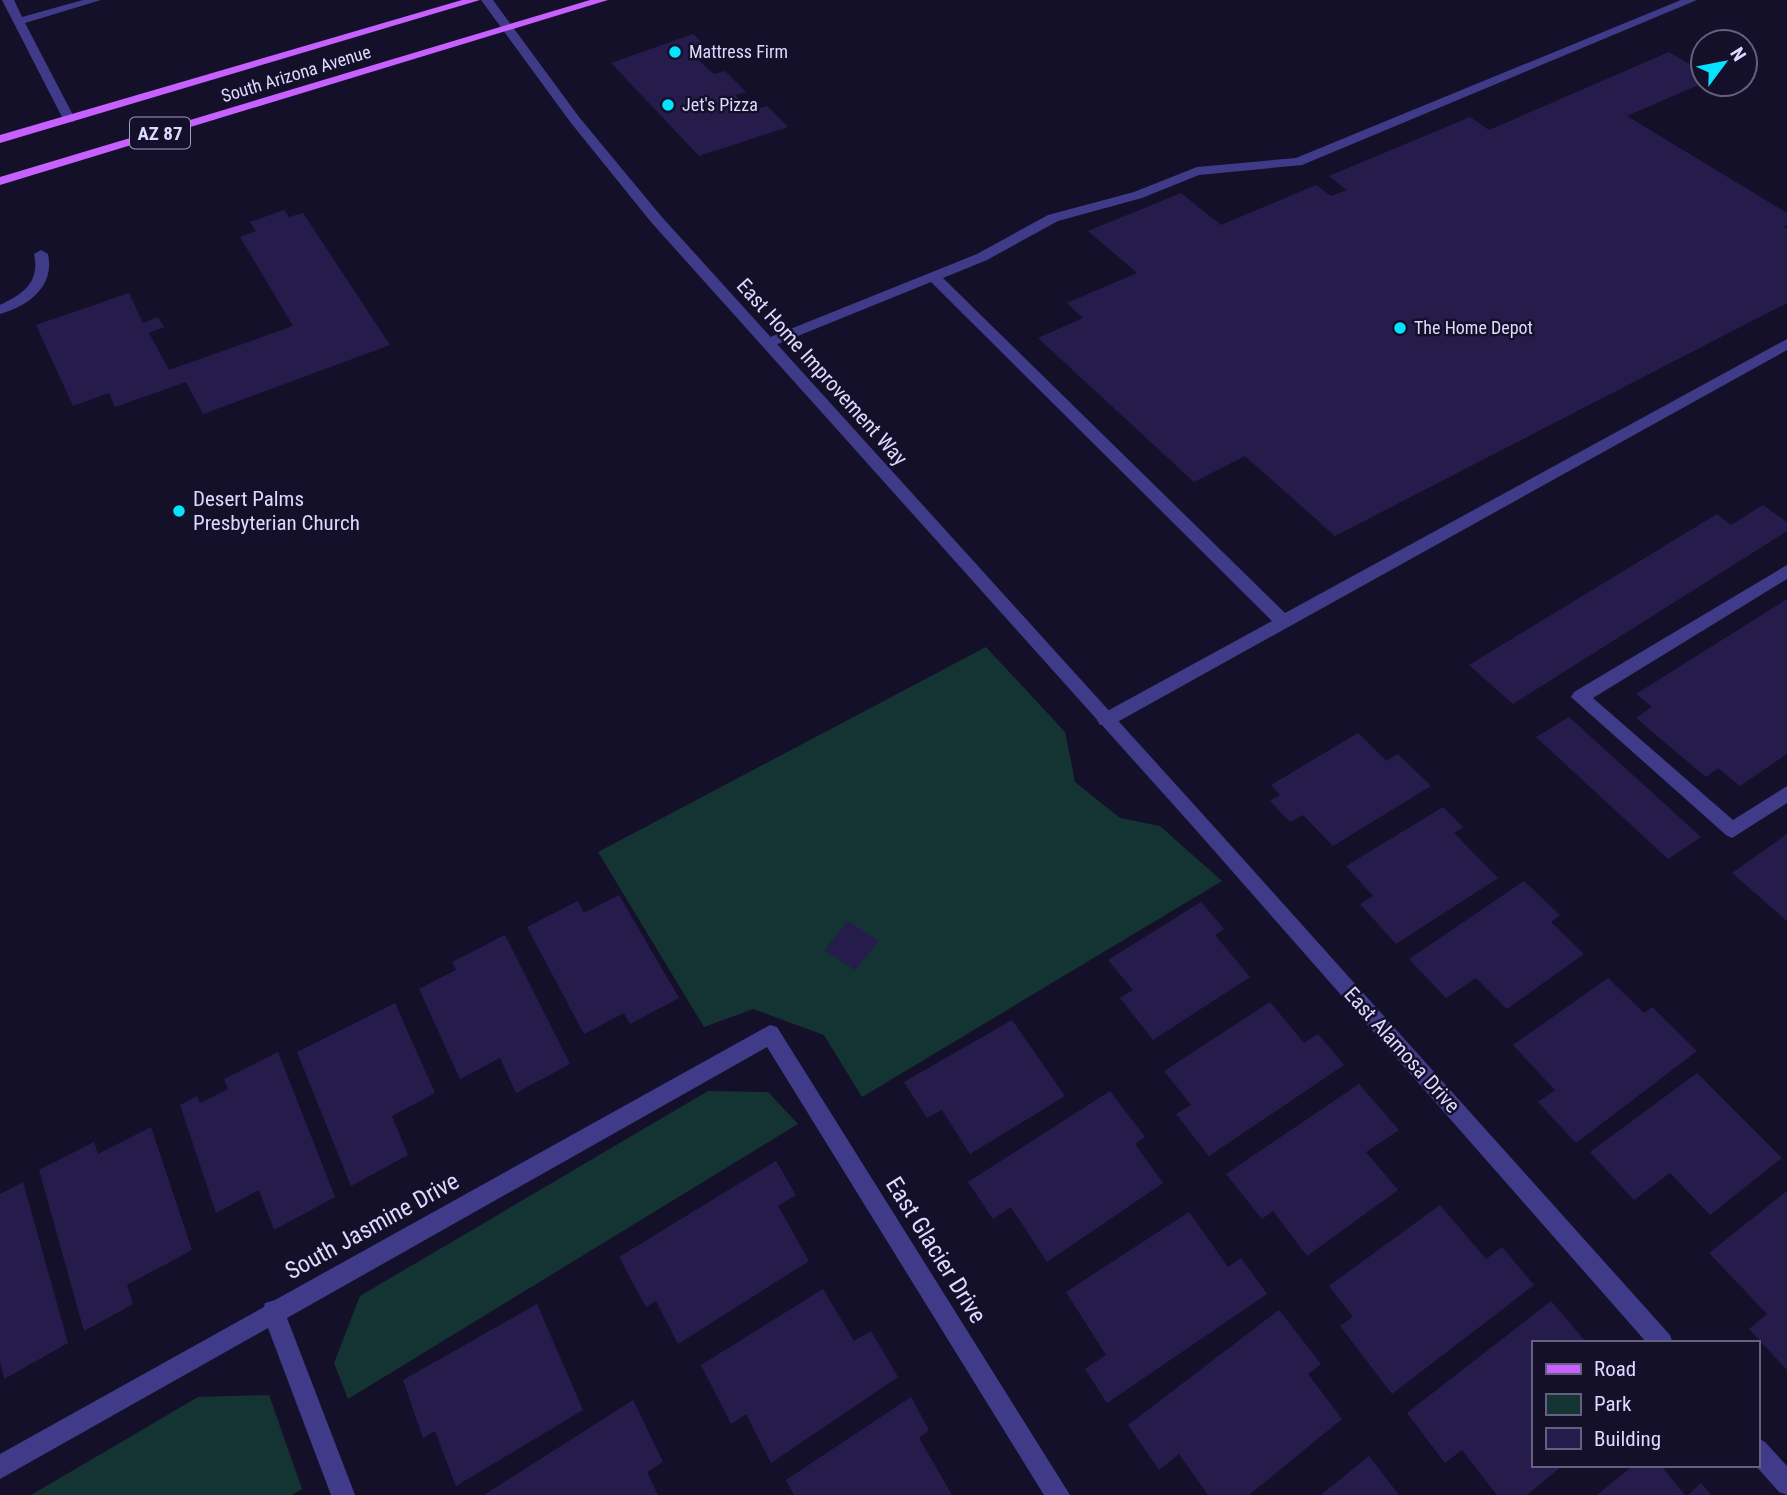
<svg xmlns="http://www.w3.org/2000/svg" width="1787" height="1495" viewBox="0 0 1787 1495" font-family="'Roboto Condensed',sans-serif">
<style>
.green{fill:#133433}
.building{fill:#261c4b}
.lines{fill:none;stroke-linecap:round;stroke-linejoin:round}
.lane{fill:#3f3b89;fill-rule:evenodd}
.street{fill:#3f3b89;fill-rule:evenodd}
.primary{fill:#c660ff;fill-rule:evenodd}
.poi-dot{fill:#05e3ff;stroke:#15102a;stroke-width:2.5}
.labels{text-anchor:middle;stroke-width:5;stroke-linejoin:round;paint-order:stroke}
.far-poi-label{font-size:18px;fill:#ded9ff;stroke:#15102a;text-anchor:start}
.far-street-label{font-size:18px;fill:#ded9ff;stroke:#15102a}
.shield{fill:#15102a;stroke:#a29dbf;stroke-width:2}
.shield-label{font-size:19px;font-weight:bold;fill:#ded9ff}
.street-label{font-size:21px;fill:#ded9ff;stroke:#15102a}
.poi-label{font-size:21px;fill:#ded9ff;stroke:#15102a;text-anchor:start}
.near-street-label{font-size:24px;fill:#ded9ff;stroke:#15102a}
</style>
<rect width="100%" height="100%" fill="#15102a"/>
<g class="green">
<polygon points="986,647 1065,732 1075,782 1120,818 1160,826 1222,881 862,1097 824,1035 753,1009 704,1027 598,852"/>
<polygon points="708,1091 768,1092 798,1124 348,1399 334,1363 360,1296"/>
<polygon points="269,1395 302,1489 292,1495 31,1495 198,1397"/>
</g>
<g class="building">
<polygon points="693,34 713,54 697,59 714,74 725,71 746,92 735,95 752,111 767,106 788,127 699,156 611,63"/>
<polygon points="1669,52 1703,72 1703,83 1627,116 1787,213 1787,225 1784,227 1787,229 1787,303 1335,536 1245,456 1194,482 1038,338 1083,318 1067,303 1137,273 1088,231 1181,193 1221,225 1316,185 1331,196 1347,190 1329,176 1470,117 1489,130"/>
<polygon points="284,210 289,217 303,213 390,345 203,414 186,382 115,407 109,393 73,406 36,325 129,293 143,323 158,317 164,327 149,333 169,370 293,326 240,237 256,231 250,222"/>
<polygon points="1763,505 1787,522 1787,531 1513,704 1469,665 1717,514 1731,525"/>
<polygon points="1787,599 1787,754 1740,786 1718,768 1706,777 1636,718 1652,707 1636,694"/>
<polygon points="1569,717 1701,837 1668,859 1536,737"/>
<polygon points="1358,733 1386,761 1398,754 1431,786 1333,846 1303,815 1290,822 1270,801 1280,795 1271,785"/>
<polygon points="1443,807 1463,827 1454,833 1498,878 1396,944 1360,904 1373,896 1346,866"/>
<polygon points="1787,834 1787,921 1732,873"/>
<polygon points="1524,881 1560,915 1551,922 1584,954 1507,1009 1476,978 1446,998 1409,959"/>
<polygon points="619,895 679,998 630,1024 624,1013 584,1034 527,927 578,901 584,913"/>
<polygon points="1201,902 1224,929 1215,935 1250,977 1153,1040 1120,998 1133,990 1108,960"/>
<polygon points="848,921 879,941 855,970 824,950"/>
<polygon points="505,935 570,1064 516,1093 500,1058 460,1079 419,989 456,970 452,962"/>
<polygon points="1608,978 1644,1013 1652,1007 1697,1051 1576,1143 1538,1102 1555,1090 1513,1045"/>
<polygon points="1270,1002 1304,1043 1318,1034 1344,1065 1209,1156 1176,1114 1191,1105 1164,1071"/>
<polygon points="395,1003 435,1093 392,1116 408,1155 351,1186 297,1052"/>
<polygon points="1012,1020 1065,1096 970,1154 942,1110 927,1118 904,1082"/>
<polygon points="278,1052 335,1197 274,1230 259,1190 216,1213 180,1105 197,1096 200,1103 228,1089 224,1079"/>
<polygon points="1697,1073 1782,1158 1710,1215 1670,1173 1634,1200 1590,1152"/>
<polygon points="1359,1084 1399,1130 1366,1152 1398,1190 1307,1256 1273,1211 1262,1219 1226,1174"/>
<polygon points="1110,1091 1145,1137 1135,1144 1163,1183 1047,1262 1011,1207 993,1219 968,1182"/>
<polygon points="151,1127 192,1250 127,1285 133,1304 84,1331 39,1170 94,1142 98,1154"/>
<polygon points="776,1161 796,1195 778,1206 809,1261 678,1344 656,1301 646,1307 619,1257"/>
<polygon points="23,1182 68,1343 4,1379 0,1361 0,1194"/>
<polygon points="1787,1191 1787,1370 1749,1329 1767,1314 1709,1253"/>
<polygon points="1440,1205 1486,1259 1502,1247 1534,1285 1392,1394 1340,1326 1353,1317 1329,1286"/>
<polygon points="1189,1212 1228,1267 1241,1258 1267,1294 1107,1403 1085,1369 1106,1355 1066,1292"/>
<polygon points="823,1289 854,1341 871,1331 898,1377 771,1463 746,1414 731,1424 701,1365"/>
<polygon points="1551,1301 1587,1343 1533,1343 1533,1465 1563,1465 1527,1495 1497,1495 1462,1450 1445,1463 1407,1413"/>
<polygon points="537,1304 583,1410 456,1486 435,1431 423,1438 403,1380"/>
<polygon points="1279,1310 1321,1364 1308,1374 1342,1419 1249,1495 1208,1495 1179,1454 1159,1470 1128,1425"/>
<polygon points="911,1397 929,1430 919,1438 952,1495 794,1495 786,1480"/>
<polygon points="633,1400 663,1462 647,1472 658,1495 484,1495"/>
<polygon points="1369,1456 1399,1495 1321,1495"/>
<polygon points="1634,1465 1660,1465 1685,1495 1597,1495"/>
<polygon points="1701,1483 1711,1495 1688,1495"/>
</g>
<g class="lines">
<g class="lane">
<polygon points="2,0 14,0 22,17 83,0 101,0 25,23 75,119 73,122 63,119"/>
<polygon points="1681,0 1697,0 1302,165 1199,175 1142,198 1058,221 987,260 943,278 1285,613 1787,339 1787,350 1112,725 1100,725 1097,720 1100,715 1272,621 931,282 773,346 768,348 761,343 763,340 977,254 1048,215 1134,192 1197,167 1296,158"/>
<path d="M41 250 48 254C55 286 29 306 0 314V305C24 294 40 282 34 254Z"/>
<polygon points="1787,565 1787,579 1593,698 1733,820 1787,786 1787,803 1732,838 1726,835 1571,697 1574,692"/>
</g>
<g class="street">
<polygon points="481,0 493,0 579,117 661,216 1208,820 1670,1335 1673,1343 1647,1343 1196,830 651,222 571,123"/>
<polygon points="770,1025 777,1027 1070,1495 1044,1495 767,1047 287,1318 355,1495 331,1495 268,1328 0,1479 0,1454 264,1307 265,1303 275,1300"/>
<polygon points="1757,1438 1765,1442 1787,1466 1787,1495 1779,1492 1755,1465 1757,1465"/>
</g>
<g class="primary">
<polygon points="462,0 480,0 0,143 0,135"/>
<polygon points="590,0 608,0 0,185 0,177"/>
</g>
</g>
<g class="poi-dot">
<circle cx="675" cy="52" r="7"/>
<circle cx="668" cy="105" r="7"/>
<circle cx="1400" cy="328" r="7"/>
<circle cx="179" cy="511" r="7"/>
</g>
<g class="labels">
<g class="far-poi-label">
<text x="689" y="58">Mattress Firm</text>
<text x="682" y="111">Jet's Pizza</text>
<text x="1414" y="334">The Home Depot</text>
</g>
<g class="far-street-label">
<text transform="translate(296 74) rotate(-17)" y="6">South Arizona Avenue</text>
</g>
<rect class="shield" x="130" y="117.5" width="60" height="31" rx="5"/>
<g class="shield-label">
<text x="160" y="140">AZ 87</text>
</g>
<g class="street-label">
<text transform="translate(822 372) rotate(48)" y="7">East Home Improvement Way</text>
<text transform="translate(1402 1050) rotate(48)" y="7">East Alamosa Drive</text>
</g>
<g class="poi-label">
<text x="193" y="506">Desert Palms<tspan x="193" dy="24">Presbyterian Church</tspan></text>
</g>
<g class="near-street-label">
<text transform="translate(372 1226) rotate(-29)" y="8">South Jasmine Drive</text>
<text transform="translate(936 1250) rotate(58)" y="8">East Glacier Drive</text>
</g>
</g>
<rect x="1532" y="1341" width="228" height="126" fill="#15102a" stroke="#65607f" stroke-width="2"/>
<rect x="1546" y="1364" width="35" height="10" fill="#c660ff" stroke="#65607f" stroke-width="2"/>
<text x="1594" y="1376" font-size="21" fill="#ded9ff">Road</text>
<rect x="1546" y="1394" width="35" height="21" fill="#133433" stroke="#65607f" stroke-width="2"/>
<text x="1594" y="1411" font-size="21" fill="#ded9ff">Park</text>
<rect x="1546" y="1428" width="35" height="21" fill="#261c4b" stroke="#65607f" stroke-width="2"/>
<text x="1594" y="1446" font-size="21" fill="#ded9ff">Building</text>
<g transform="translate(1724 63) rotate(58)"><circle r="33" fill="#15102a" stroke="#65607f" stroke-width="2"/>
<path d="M0-5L12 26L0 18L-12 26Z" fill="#05e3ff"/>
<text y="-10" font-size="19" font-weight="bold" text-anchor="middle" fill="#ded9ff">N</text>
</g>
</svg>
